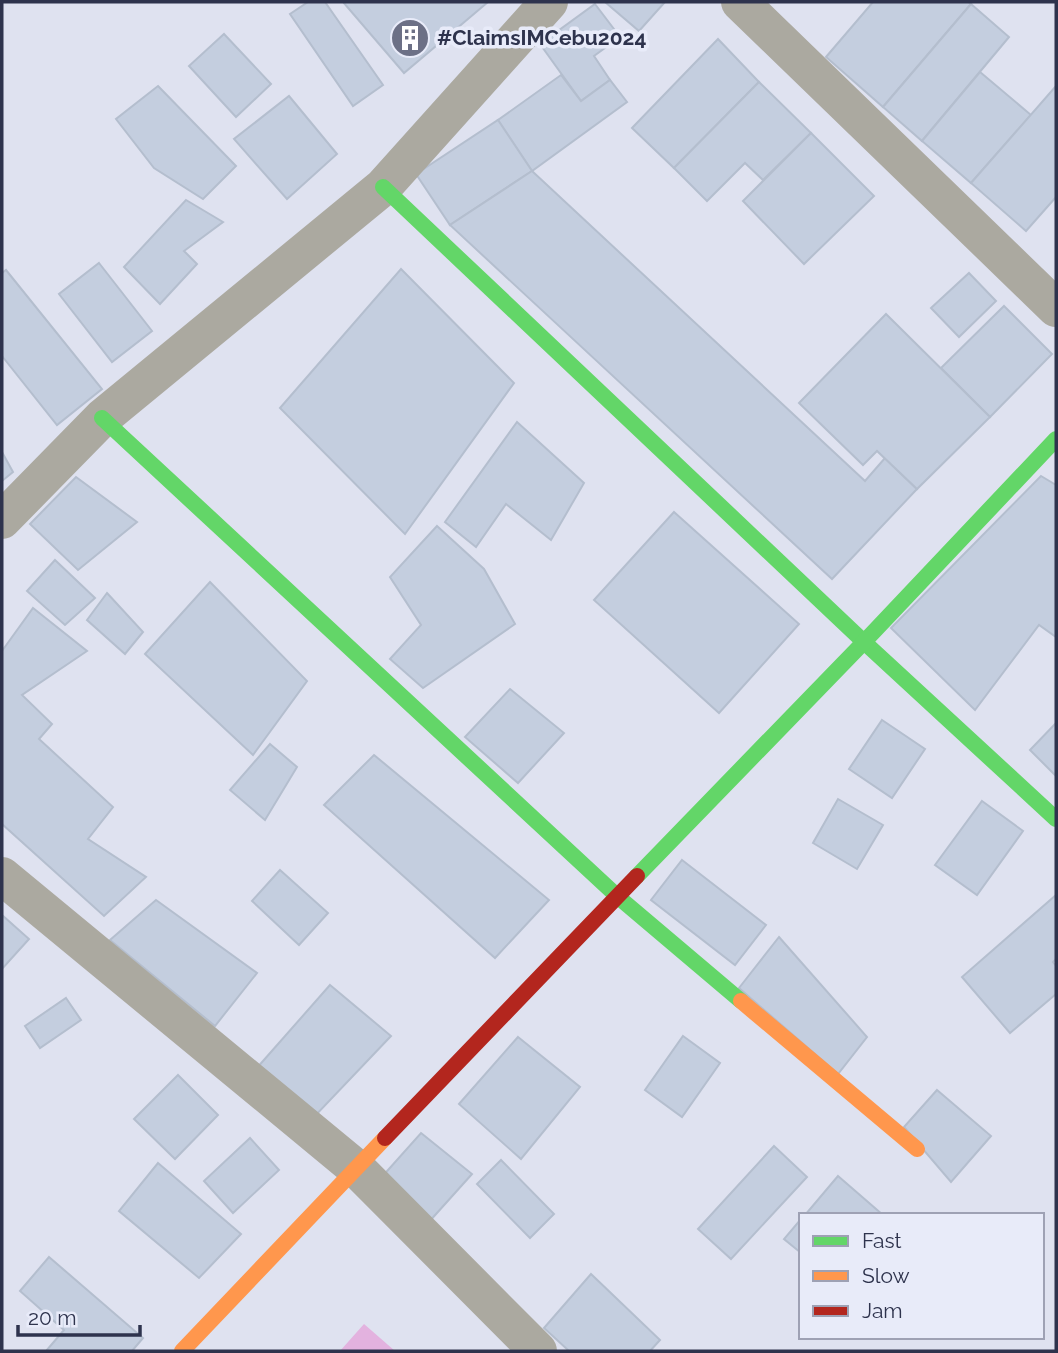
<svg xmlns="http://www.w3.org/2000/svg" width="1058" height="1353" viewBox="0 0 1058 1353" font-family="Raleway,sans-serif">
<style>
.green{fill:#e3b2df}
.building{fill:#c4cedf;stroke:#b4bece;stroke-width:2}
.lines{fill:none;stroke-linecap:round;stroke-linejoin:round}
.street{stroke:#aba9a0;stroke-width:38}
.fast{stroke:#63d668;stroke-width:16}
.slow{stroke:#ff974d;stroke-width:16}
.jam{stroke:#b3261e;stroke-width:16}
.labels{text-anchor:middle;stroke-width:7;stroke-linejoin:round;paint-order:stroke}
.poi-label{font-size:21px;font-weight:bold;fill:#2e334d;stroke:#e8ebf9;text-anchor:start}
</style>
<rect width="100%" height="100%" fill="#dfe2f0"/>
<polygon class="green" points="364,1324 395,1351 340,1351"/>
<g class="building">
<polygon points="308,2 325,2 383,85 353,106 290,14"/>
<polygon points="343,2 488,2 404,73"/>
<polygon points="605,2 665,2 639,31"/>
<polygon points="873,2 968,2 971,4 883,107 826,57"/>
<polygon points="595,4 620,37 594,56 610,80 581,101 540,44"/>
<polygon points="971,4 1009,37 922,141 883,107"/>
<polygon points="224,34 271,84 236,117 189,66"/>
<polygon points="718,39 759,82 674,168 632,128"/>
<polygon points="980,72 1031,115 971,183 922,141"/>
<polygon points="561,75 581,101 610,80 627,102 532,171 498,120"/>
<polygon points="759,82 811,133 763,180 745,163 707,201 674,168"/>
<polygon points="158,86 236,166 203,199 154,168 116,119"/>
<polygon points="1056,86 1056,197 1026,231 971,183"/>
<polygon points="289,96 337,154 287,199 234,139"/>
<polygon points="498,120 532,171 450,225 416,174"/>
<polygon points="811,133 874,196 804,264 743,201"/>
<polygon points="532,171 865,481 885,458 917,489 832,579 450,225"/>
<polygon points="186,200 223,222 184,251 197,264 160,304 124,267"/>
<polygon points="99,263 152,331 112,362 59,294"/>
<polygon points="401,269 514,383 405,534 280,408"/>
<polygon points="6,270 102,389 57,425 2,356 2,273"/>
<polygon points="969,273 996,301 959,337 931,308"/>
<polygon points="1004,306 1052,354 990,417 941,368"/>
<polygon points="886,314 990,417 917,489 877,451 863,465 799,403"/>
<polygon points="517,422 584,483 551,540 506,504 476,547 445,522"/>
<polygon points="2,452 13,472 2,481"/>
<polygon points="1041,476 1056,485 1056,637 1039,625 975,710 891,628"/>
<polygon points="76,477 137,522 78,570 30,524"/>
<polygon points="674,512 799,624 719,713 594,600"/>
<polygon points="437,526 484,569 515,624 423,688 390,659 421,625 390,577"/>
<polygon points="55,560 95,598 65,625 27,591"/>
<polygon points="210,582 307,681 253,755 145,654"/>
<polygon points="107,593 143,632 125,654 87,620"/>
<polygon points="33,608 87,651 22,695 52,724 39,739 113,807 88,839 146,877 104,916 2,824 2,651"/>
<polygon points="510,689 564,733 518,783 465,737"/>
<polygon points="882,720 925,749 892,798 849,769"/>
<polygon points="1056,723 1056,776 1030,750"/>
<polygon points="270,744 297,767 265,820 230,790"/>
<polygon points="374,755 549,900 495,958 324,805"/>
<polygon points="838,799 883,825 857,869 813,843"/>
<polygon points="982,801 1023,831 977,895 935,865"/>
<polygon points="682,860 766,925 735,965 651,900"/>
<polygon points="280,870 328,913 299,945 252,901"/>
<polygon points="1056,895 1056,959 1053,962 1056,966 1056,994 1010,1033 962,977"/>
<polygon points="156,900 257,973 215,1026 110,940"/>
<polygon points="2,915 29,939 2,969"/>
<polygon points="779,937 867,1037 838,1074 739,988"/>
<polygon points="330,985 391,1036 314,1117 256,1069"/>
<polygon points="66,998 81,1020 40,1048 25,1026"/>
<polygon points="683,1036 720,1063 682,1117 645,1090"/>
<polygon points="518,1037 580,1087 521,1159 459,1104"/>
<polygon points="178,1075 218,1115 175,1159 134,1119"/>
<polygon points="937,1090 991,1136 951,1182 904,1127"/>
<polygon points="421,1133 472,1174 428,1223 380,1179"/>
<polygon points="250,1138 279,1170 233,1213 204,1181"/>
<polygon points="774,1146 807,1177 731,1259 698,1229"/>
<polygon points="501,1160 554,1214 530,1238 477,1184"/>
<polygon points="158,1163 241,1234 199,1278 119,1211"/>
<polygon points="838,1176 883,1215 805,1215"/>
<polygon points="801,1219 801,1253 784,1239"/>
<polygon points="49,1257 143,1338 132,1351 46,1351 64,1330 20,1291"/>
<polygon points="591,1274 660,1340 650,1351 569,1351 544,1328"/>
</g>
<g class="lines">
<g class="street">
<polyline points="740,2 1056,308"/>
<polyline points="2,520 102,418 383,187 549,2"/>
<polyline points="2,876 357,1169 538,1351"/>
</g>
<g class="fast">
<polyline points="383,187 864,642 1056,819"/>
<polyline points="102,418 617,896 741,1001"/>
<polyline points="637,876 864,642 1056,439"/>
</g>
<g class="slow">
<polyline points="741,1001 917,1149"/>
<polyline points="182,1351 385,1138"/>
</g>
<polyline class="jam" points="385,1138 637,876"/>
</g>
<defs>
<symbol id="building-disc" viewBox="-11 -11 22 22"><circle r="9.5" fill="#6c7086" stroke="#e8ebf9"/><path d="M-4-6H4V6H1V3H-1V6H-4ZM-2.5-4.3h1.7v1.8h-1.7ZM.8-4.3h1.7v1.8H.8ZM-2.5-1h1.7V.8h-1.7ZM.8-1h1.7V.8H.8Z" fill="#fff"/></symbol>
</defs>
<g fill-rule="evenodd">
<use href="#building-disc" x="388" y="16" width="44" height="44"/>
</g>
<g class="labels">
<g class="poi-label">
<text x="437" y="45">#ClaimsIMCebu2024</text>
</g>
</g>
<rect width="1058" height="1353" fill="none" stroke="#2e334d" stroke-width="7"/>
<rect x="799" y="1213" width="245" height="126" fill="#e8ebf9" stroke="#9ea1b4" stroke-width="2"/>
<rect x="813" y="1236" width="35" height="10" fill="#63d668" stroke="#9ea1b4" stroke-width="2"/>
<text x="862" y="1248" font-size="21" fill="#2e334d">Fast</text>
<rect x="813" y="1271" width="35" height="10" fill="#ff974d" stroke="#9ea1b4" stroke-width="2"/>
<text x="862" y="1283" font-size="21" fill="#2e334d">Slow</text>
<rect x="813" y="1306" width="35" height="10" fill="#b3261e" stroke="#9ea1b4" stroke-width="2"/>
<text x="862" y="1318" font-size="21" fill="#2e334d">Jam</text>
<path d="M18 1325v10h122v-10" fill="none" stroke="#2e334d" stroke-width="3.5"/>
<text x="28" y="1325" font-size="21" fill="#2e334d" stroke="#e8ebf9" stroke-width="5" paint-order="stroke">20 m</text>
</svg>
